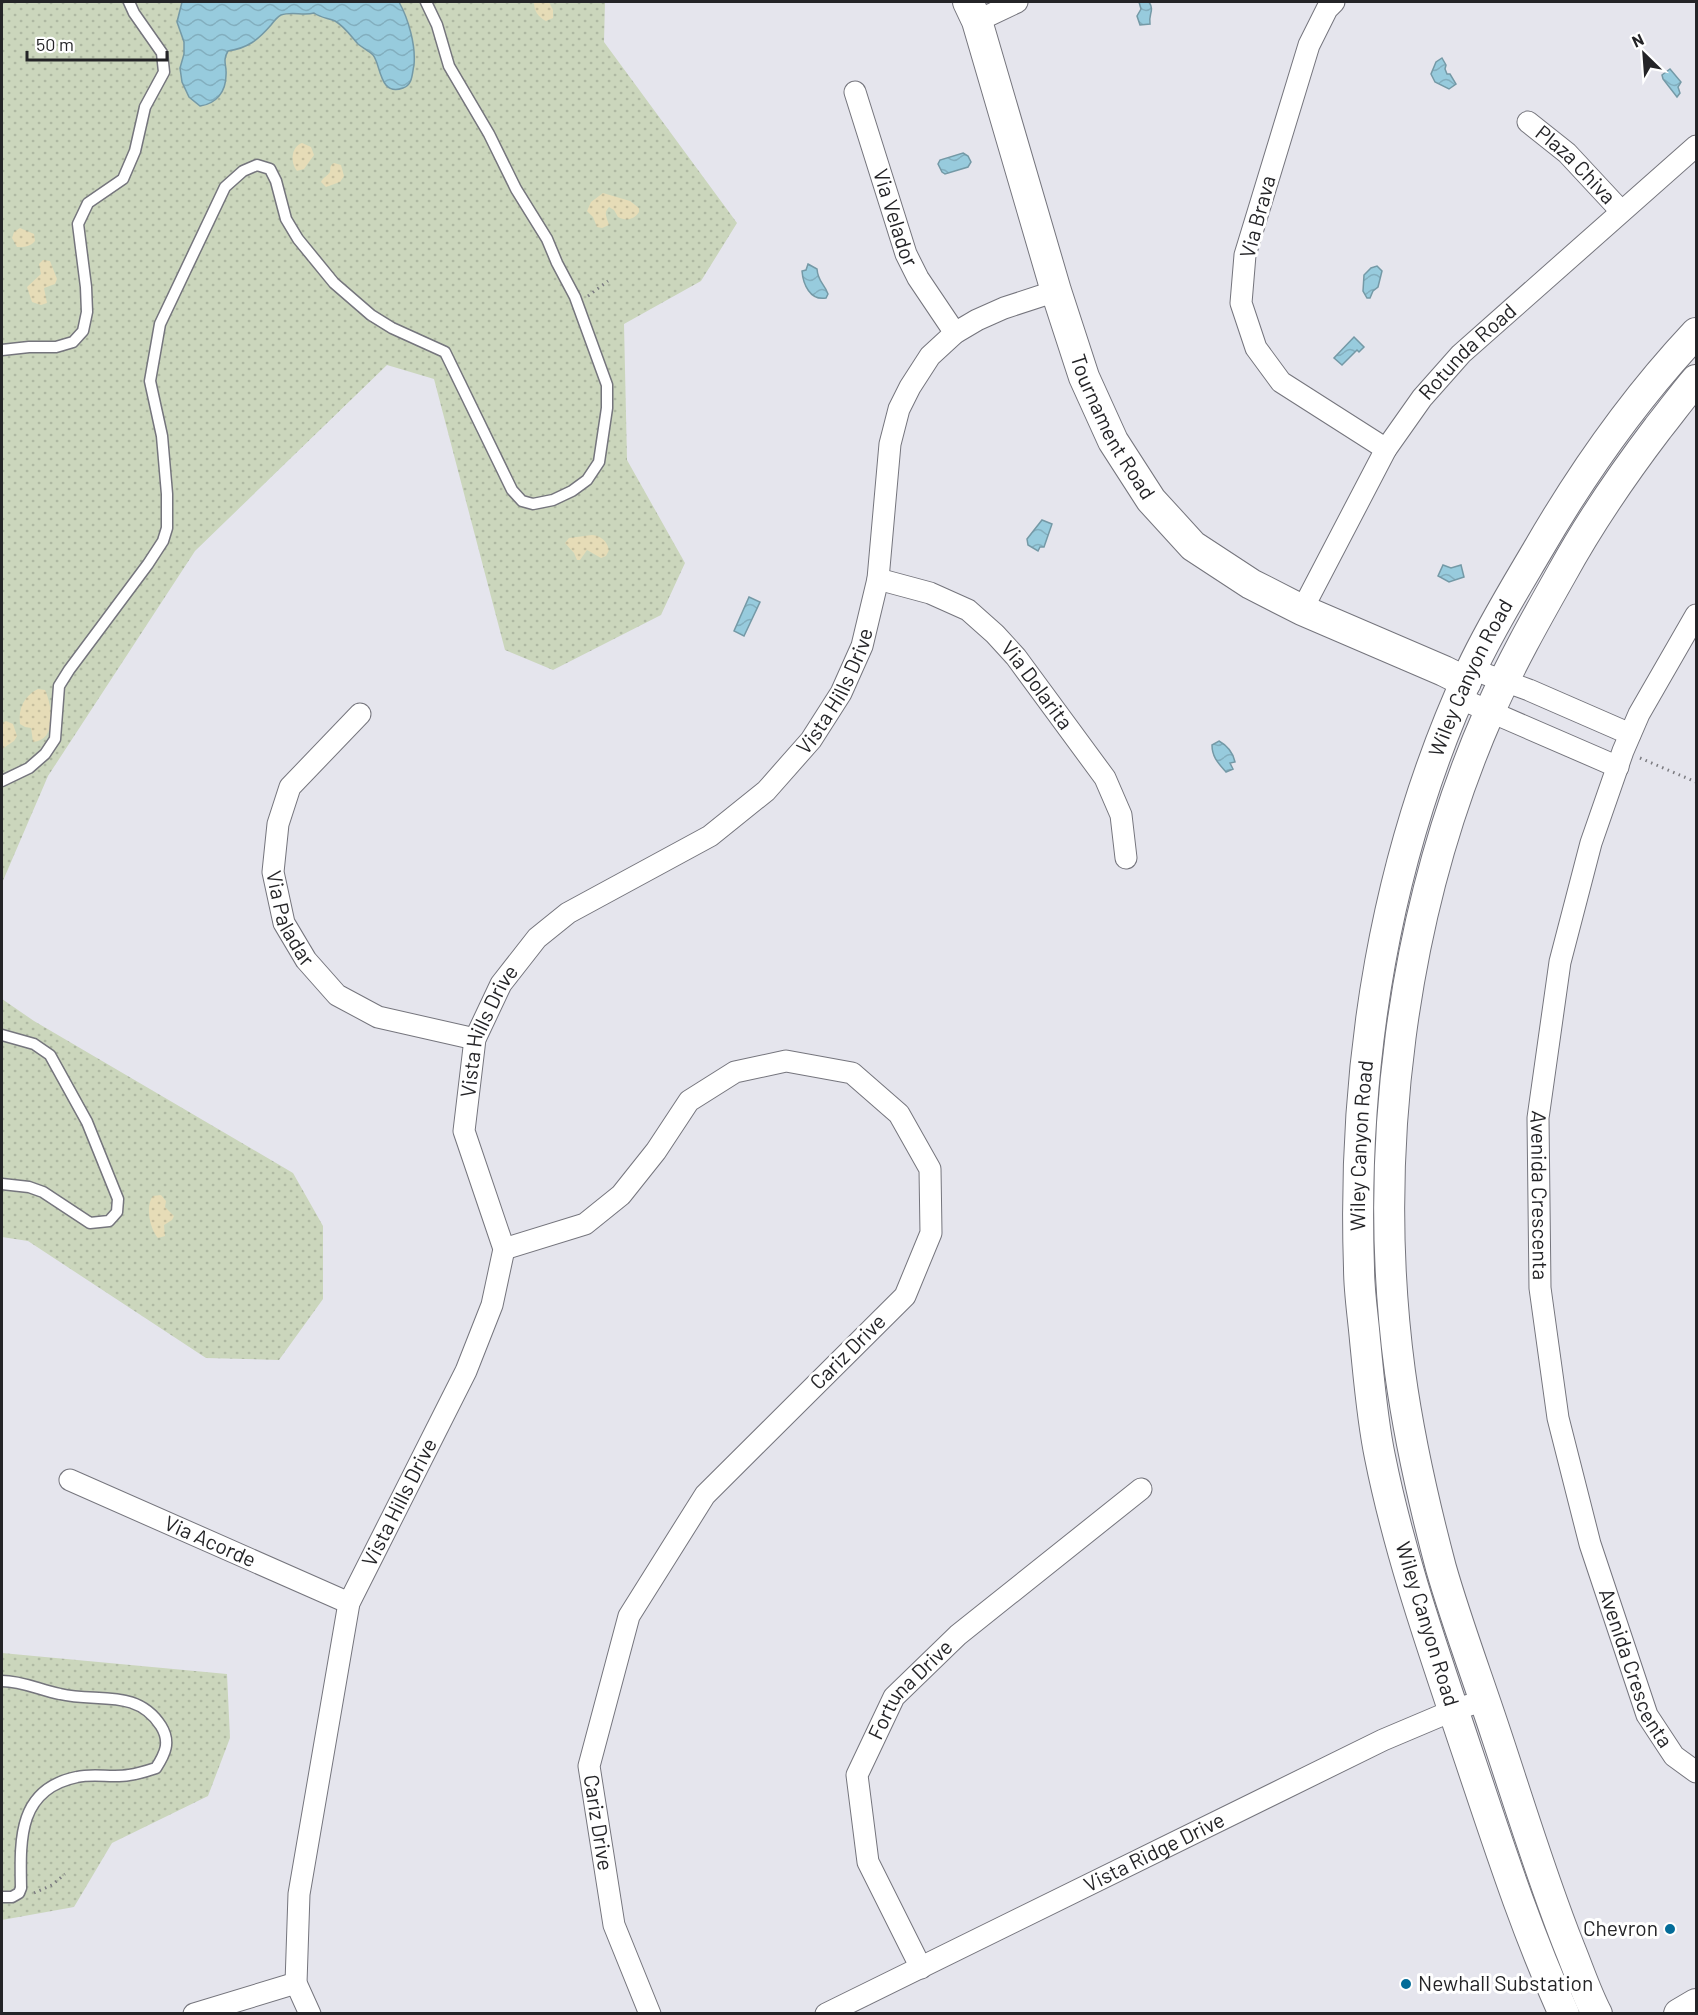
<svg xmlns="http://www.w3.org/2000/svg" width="1698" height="2015" viewBox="0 0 1698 2015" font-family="Barlow,sans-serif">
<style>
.grass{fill:url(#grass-dots)}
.sand{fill:url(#sand-dots)}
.water{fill:url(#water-waves);stroke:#7499a6;stroke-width:1.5}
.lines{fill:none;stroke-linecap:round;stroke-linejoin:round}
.lane-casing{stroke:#75757d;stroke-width:13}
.street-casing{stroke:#75757d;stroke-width:23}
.secondary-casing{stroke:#75757d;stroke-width:32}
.path{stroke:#7b7b80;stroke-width:3;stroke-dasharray:1.5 4.5;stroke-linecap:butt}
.lane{stroke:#fff;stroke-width:10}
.street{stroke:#fff;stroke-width:21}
.secondary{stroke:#fff;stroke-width:30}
.poi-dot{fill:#036c99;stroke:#fff;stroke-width:2}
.labels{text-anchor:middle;stroke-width:6;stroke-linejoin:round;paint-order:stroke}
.street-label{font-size:21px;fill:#242427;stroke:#fff}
.poi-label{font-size:21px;fill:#242427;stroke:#fff;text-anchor:end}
</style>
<defs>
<pattern id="grass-dots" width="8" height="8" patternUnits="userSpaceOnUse" patternTransform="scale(1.5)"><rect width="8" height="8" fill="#cbd6bc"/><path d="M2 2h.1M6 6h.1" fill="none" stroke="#aeb8a2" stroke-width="1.8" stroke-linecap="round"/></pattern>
<pattern id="sand-dots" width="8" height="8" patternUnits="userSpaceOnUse" patternTransform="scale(1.5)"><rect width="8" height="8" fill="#e6dcb7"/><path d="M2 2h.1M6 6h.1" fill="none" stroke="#c5bd9d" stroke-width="1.8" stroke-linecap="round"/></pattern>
<pattern id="water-waves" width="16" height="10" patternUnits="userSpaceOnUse" patternTransform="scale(1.5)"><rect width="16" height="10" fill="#97cbdd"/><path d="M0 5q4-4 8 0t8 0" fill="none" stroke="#82aebe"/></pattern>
</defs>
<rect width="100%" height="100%" fill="#e5e5ed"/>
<g class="grass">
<polygon points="2,2 605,2 604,42 737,223 701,281 624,324 627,460 685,563 661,615 553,670 505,650 434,379 387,365 195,551 48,776 2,883"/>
<polygon points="2,999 34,1021 293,1173 323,1226 323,1299 279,1360 206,1358 28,1241 2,1237"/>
<polygon points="2,1653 227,1674 230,1738 208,1796 112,1843 74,1907 2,1920"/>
</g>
<g class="sand">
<path d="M534 2H549L553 10V18L546 21C538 17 534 11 534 2Z"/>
<path d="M302 143 311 147 314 155 304 169 297 171C290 162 291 147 302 143Z"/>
<path d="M334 163 341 165 344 176 340 182 326 187 321 182C323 177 328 176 330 172 331 167 329 166 334 163Z"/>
<path d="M603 193 630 201 639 208V212C634 220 626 221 618 217L614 210 609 207C603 213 607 217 609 225L602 228 597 227 593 217 587 211 591 202Z"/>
<path d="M20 228 34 234 35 241C30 247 24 247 17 247L12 238 14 232Z"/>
<polygon points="43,260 50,261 57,279 55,284 44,288 47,303 41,305 32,302 27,287 41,274 39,264"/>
<path d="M592 535C601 536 607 541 609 550L606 556 601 558 587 550 580 560H577L574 553 565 543 569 538Z"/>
<path d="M38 689 45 690C52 705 58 740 33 742L31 728 25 727 20 724C18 708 24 696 38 689Z"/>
<polygon points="6,721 13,724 17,736 14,741 2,749 2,723"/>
<path d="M161 1195 166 1201 165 1207 174 1216 172 1220 164 1225 165 1236 158 1238C150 1229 145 1206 153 1196Z"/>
</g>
<g class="water">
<path d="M182 2H399C408 18 416 45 414 65 412 73 413 85 403 88 379 97 381 64 373 55 369 51 363 48 358 44 351 36 344 26 335 21 328 18 321 18 314 13 303 16 292 11 281 15 277 17 274 21 271 25 258 40 248 48 228 51 222 61 227 65 226 75 226 92 216 104 200 106L189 97 182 82 180 68 184 54V42L177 22Z"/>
<path d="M1139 2H1149C1155 11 1148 14 1150 24L1140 25 1137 16 1141 9Z"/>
<polygon points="1442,58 1446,65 1445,69 1447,74 1450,74 1456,84 1449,89 1435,82 1431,74 1436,62"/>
<polygon points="1670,69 1681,82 1678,87 1680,93 1677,97 1663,79 1662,75"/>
<polygon points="963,153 968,156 971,162 968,167 945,174 942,172 938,164 940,160"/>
<path d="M808 264 817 269C818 282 824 283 828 294L826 298C810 301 803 284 802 271L806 270Z"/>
<polygon points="1377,266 1382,271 1378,287 1373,291 1370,298 1367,298 1363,291 1364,275 1371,268"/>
<polygon points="1354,337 1364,347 1359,352 1357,350 1342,365 1334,358"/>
<polygon points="1042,520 1052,524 1044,547 1040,547 1038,551 1028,545 1027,539"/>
<polygon points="1443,565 1451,568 1461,565 1464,577 1449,582 1438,576"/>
<polygon points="749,597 760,602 744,636 734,631"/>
<path d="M1219 741C1228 746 1233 752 1235 762L1230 763 1233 769 1226 772C1218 763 1212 757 1212 745Z"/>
</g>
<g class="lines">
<defs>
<g id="lane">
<polyline points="2,350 29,347 56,347 73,342 83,331 87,312 86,287 78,224 88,203 123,179 135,151 145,107 164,72 162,53 134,13 129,2"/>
<polyline points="2,781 29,768 45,754 55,739 59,686 69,670 148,564 163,541 167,528 167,494 162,436 150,381 160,324 225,187 243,171 257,165 270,169 276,181 286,219 298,239 334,283 371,315 392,328 445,352 512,490 522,501 533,504 553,500 572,491 587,480 599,462 607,408 607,385 575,297 557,263 547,239 516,189 489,134 449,66 437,25 426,2"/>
<polyline points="2,1035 34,1044 50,1055 87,1122 118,1199 117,1212 109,1221 90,1223 43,1192 29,1187 2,1184"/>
<path d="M2 1681C22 1681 40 1690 60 1694 97 1703 137 1688 161 1726 171 1742 165 1754 156 1768 147 1771 138 1774 129 1775 112 1778 94 1773 77 1777 18 1789 20 1839 21 1888L19 1893 12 1897H2"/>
</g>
<g id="street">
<polyline points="1334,2 1327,9 1309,45 1245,255 1241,303 1256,348 1281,382 1386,449"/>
<polyline points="977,21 1017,2"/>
<path id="s1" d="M855 92 906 254 918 278 955 333"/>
<path id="s2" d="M1528 122 1567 153 1621 211"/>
<path id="s3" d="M878 579 930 593 968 610 995 634 1016 657 1105 778 1121 815 1126 858"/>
<path id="s4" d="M1302 610 1386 449 1422 398 1461 354 1696 146"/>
<path id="s5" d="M1696 615 1639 714 1623 751 1591 843 1560 962 1538 1118 1540 1288 1558 1418 1590 1544 1647 1715 1674 1756 1696 1772"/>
<polyline points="1471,669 1529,690 1630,734"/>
<polyline points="1459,698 1618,767"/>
<path id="s6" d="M360 714 290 787 278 824 273 872 284 923 306 960 337 995 378 1017 475 1039"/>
<path id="s7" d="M504 1249 585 1224 621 1195 656 1151 689 1101 735 1072 786 1061 852 1073 899 1114 930 1169 931 1233 905 1296 705 1495 629 1616 589 1766 614 1925 650 2014"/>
<path id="s8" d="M70 1480 349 1603"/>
<path id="s9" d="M921 1968 868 1862 857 1775 894 1697 958 1635 1141 1489"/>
<polyline points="194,2014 296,1983"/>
<path id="s10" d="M310 2014 296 1983 299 1894 349 1603 466 1371 492 1305 504 1249 464 1131 475 1039 501 984 537 938 568 913 710 836 766 791 811 740 841 693 862 646 878 579 890 444 899 409 910 387 930 356 955 333 977 320 1004 308 1056 291"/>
<path id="s11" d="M826 2014 1383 1740 1454 1710 1485 1700"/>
</g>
<g id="secondary">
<path id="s12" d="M968 2 977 21 1056 291 1084 377 1113 441 1151 500 1193 546 1251 584 1302 610 1444 671 1466 682"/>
<path id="s13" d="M1564 2014C1525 1928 1497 1840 1467 1751 1435 1655 1400 1557 1380 1457 1372 1419 1369 1379 1365 1340 1363 1316 1359 1292 1359 1268 1352 1064 1385 856 1471 670 1490 629 1514 590 1537 551 1582 473 1634 399 1696 333"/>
<path d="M1597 2014C1586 1993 1579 1971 1570 1949 1542 1879 1520 1806 1496 1734 1478 1679 1457 1624 1441 1568 1424 1504 1409 1438 1400 1372 1371 1156 1401 913 1489 713 1510 665 1536 619 1562 573 1590 522 1623 474 1658 428 1671 412 1683 395 1696 380"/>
<polyline points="1679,2014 1696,2004"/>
</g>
</defs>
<use href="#lane" class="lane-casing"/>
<use href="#street" class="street-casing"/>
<use href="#secondary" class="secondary-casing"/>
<g class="path">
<polyline points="588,296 608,281"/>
<polyline points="1640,758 1696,782"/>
<polyline points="34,1893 52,1885 65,1874"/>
</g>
<use href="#lane" class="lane"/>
<use href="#street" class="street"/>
<use href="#secondary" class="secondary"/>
</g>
<g class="poi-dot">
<circle cx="1670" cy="1929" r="6"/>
<circle cx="1406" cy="1984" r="6"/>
</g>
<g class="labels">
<g class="street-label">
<text dy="7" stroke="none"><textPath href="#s2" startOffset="64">Plaza Chiva</textPath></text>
<text dy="7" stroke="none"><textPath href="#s1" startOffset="132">Via Velador</textPath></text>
<text transform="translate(1258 217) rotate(-75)" y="7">Via Brava</text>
<text dy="7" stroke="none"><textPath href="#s4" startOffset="309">Rotunda Road</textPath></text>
<text dy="7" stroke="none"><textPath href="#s12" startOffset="450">Tournament Road</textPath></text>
<text dy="7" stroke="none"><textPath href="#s13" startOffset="1384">Wiley Canyon Road</textPath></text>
<text dy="7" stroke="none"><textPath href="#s3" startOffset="198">Via Dolarita</textPath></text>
<text dy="7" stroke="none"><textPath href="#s10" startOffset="1539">Vista Hills Drive</textPath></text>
<text dy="7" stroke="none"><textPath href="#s6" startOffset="238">Via Paladar</textPath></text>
<text dy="7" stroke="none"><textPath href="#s10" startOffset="1035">Vista Hills Drive</textPath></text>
<text dy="7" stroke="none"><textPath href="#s13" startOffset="900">Wiley Canyon Road</textPath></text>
<text dy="7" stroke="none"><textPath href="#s5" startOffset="610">Avenida Crescenta</textPath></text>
<text transform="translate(848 1352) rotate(-45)" y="7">Cariz Drive</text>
<text dy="7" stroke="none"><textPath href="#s10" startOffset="531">Vista Hills Drive</textPath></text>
<text dy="7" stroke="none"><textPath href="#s8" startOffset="153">Via Acorde</textPath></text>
<text transform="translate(1427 1624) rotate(73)" y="7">Wiley Canyon Road</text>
<text dy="7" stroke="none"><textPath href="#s5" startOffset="1096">Avenida Crescenta</textPath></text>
<text dy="7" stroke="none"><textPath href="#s9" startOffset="308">Fortuna Drive</textPath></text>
<text dy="7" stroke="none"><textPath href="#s7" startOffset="1316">Cariz Drive</textPath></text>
<text dy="7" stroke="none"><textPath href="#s11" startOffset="366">Vista Ridge Drive</textPath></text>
</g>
<g class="poi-label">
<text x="1658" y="1936">Chevron</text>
<text x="1418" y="1991" text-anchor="start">Newhall Substation</text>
</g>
</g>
<rect width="1698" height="2015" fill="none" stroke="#242427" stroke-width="6"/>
<g transform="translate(1644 54) rotate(335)" stroke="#ffffff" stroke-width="4.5" paint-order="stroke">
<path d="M0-4.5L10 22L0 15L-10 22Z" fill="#242427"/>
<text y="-9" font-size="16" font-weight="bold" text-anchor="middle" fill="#242427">N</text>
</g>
<path d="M27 51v9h140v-9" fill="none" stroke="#242427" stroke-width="3"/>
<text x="36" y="51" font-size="18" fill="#242427" stroke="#ffffff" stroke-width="4.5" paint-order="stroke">50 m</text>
</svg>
